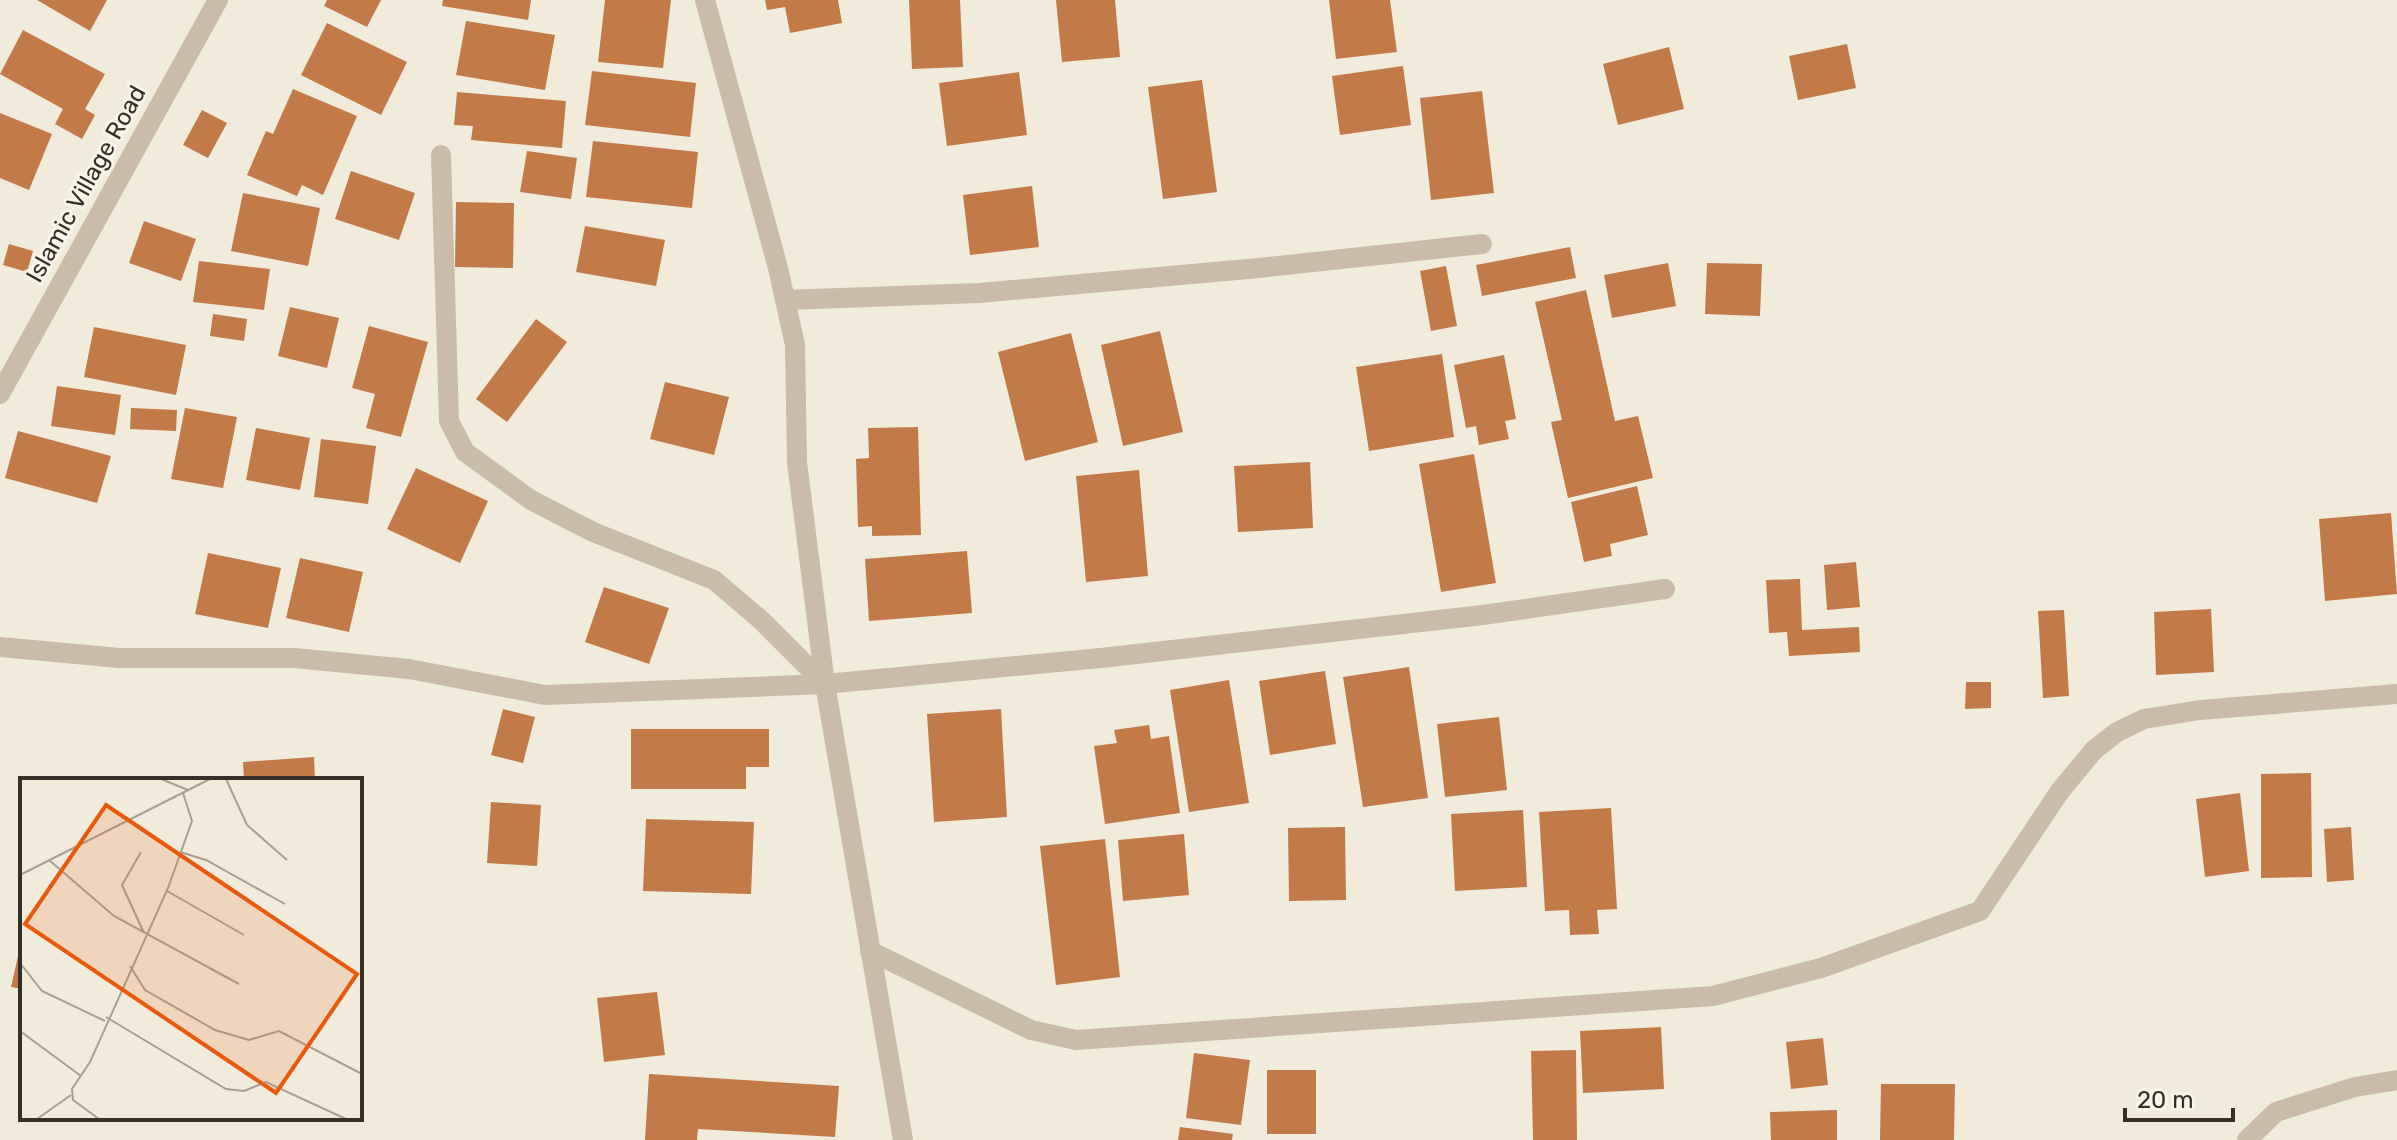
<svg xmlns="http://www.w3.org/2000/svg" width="2397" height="1140" viewBox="0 0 2397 1140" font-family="Rubik,sans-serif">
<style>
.building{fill:#c27a49}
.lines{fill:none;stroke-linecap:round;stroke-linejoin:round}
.minor{stroke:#c9bca8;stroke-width:20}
.labels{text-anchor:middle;stroke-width:6;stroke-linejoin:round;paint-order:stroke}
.street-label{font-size:24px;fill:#362f28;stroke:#f9f4e8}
.inset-road{fill:none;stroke:#a6a094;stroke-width:2}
.view{fill:#e8590c;fill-opacity:0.15;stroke:#e8590c;stroke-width:4}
.inset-edge{fill:none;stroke:#362f28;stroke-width:4}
</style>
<rect width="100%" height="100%" fill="#f1ebdc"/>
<g class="building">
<polygon points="37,0 107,0 90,31"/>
<polygon points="327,0 381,0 367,27 324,6"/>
<polygon points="443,0 531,0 528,20 442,6"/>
<polygon points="605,0 671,0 663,68 598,62"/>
<polygon points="765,0 838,0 842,23 790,33 785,7 767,10"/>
<polygon points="909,0 960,0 963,67 912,69"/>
<polygon points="1056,0 1115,0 1120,57 1062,62"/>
<polygon points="1329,0 1390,0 1397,52 1336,59"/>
<polygon points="466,21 555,35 545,90 456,75"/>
<polygon points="327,23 407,62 381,115 301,75"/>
<polygon points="23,30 105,74 85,109 95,115 82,139 55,124 63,109 0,74"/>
<polygon points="1847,44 1856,88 1798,100 1789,56"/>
<polygon points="1669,47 1684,109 1618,125 1603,64"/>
<polygon points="1403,66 1411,125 1340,135 1332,76"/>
<polygon points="592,71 696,83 690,137 585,125"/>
<polygon points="1019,72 1027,135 947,146 939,83"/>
<polygon points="1202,80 1217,192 1163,199 1148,87"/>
<polygon points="293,89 357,116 323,195 302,185 297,196 247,175 266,131 273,134"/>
<polygon points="1482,91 1494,193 1431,200 1420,98"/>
<polygon points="457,92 566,101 562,148 471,140 473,126 454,125"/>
<polygon points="202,110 227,123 208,158 183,145"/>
<polygon points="0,113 52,134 29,190 0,178"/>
<polygon points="593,141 698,152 692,208 586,197"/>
<polygon points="527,151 577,158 571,199 520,192"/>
<polygon points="351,171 415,193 399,240 335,219"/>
<polygon points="1032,186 1039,247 970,255 963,195"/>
<polygon points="243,193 320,208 308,266 231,251"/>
<polygon points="456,202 514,203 513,268 455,267"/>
<polygon points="144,221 196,239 181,281 129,263"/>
<polygon points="585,226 665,240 656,286 576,272"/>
<polygon points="9,244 33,251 27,272 3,265"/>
<polygon points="1570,247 1576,278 1482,296 1476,265"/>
<polygon points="199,261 270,269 264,310 193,302"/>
<polygon points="1668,263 1676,306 1612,318 1604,275"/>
<polygon points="1707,263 1762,264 1760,316 1705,314"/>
<polygon points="1446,266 1457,326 1431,331 1420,271"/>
<polygon points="1586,290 1615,421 1638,416 1653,478 1568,498 1551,422 1562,420 1535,302"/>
<polygon points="290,307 339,318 327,368 278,356"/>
<polygon points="213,314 247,319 244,341 210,336"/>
<polygon points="536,319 567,342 507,422 476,399"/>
<polygon points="369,326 428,342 401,437 366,428 375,394 352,388"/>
<polygon points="94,327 186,345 176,395 84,377"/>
<polygon points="1160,331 1183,432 1123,446 1101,345"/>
<polygon points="1071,333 1098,442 1025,461 998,352"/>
<polygon points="1442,354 1454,437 1369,451 1356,367"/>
<polygon points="1504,355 1516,419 1505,421 1509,439 1479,445 1476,426 1466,428 1454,365"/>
<polygon points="665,382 729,397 714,455 650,439"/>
<polygon points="57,386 121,395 115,435 51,426"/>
<polygon points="131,408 177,410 176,431 130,429"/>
<polygon points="185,408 237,417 223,488 171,479"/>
<polygon points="918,427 921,535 872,536 872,526 858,527 856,459 869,458 868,428"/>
<polygon points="256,428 310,438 300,490 246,480"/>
<polygon points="18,431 111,456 97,503 5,478"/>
<polygon points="321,439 376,446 368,504 314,497"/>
<polygon points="1474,454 1496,583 1441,592 1419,464"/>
<polygon points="1310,462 1313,528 1238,532 1234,466"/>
<polygon points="416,468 488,501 460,563 387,529"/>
<polygon points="1139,470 1148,576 1086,582 1076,476"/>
<polygon points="1637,486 1648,535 1610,544 1612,556 1584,562 1571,502"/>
<polygon points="2391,513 2397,594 2325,601 2319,519"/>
<polygon points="967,551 972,613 869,621 865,559"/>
<polygon points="208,553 281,568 268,628 195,614"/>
<polygon points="300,558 363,572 349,632 286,618"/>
<polygon points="1856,562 1860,607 1827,610 1824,565"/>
<polygon points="1800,579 1802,630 1859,627 1860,652 1789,656 1787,632 1769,633 1766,580"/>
<polygon points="604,587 669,608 649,664 585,642"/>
<polygon points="2211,609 2214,672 2156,675 2154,612"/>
<polygon points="2064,610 2069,696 2043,698 2038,611"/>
<polygon points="1409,667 1428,798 1363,807 1343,677"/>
<polygon points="1325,671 1336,744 1270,755 1259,681"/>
<polygon points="1229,680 1249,803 1189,812 1170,690"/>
<polygon points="1966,682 1991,682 1991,708 1965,709"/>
<polygon points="503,709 535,717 523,763 491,755"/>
<polygon points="1001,709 1007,817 934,822 927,714"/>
<polygon points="1499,717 1507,790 1445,797 1437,724"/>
<polygon points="1149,725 1151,739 1169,736 1180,813 1105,824 1094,746 1117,743 1114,730"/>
<polygon points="631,729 769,729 769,767 746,767 746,789 631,789"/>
<polygon points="314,757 315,780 244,780 243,762"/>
<polygon points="2311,773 2312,877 2261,878 2261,774"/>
<polygon points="2240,793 2249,871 2205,877 2196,799"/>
<polygon points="491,802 541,805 537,866 487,863"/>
<polygon points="1611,808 1617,909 1597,910 1599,934 1570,935 1569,910 1545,911 1539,812"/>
<polygon points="1523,810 1527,887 1455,891 1451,814"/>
<polygon points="646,819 754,822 751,894 643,891"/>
<polygon points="1345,827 1346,900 1289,901 1288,828"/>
<polygon points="2351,827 2354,880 2327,882 2324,829"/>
<polygon points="1184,834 1189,895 1123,901 1118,840"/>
<polygon points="1105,839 1120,977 1056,985 1040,846"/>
<polygon points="21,943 22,944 22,989 11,987"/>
<polygon points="657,992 665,1055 604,1062 597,998"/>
<polygon points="1661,1027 1664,1089 1583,1093 1580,1031"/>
<polygon points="1823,1038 1828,1085 1791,1089 1786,1042"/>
<polygon points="1576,1050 1577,1140 1533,1140 1531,1051"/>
<polygon points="1194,1053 1250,1060 1241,1125 1186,1118"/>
<rect x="1267" y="1070" width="49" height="64"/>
<polygon points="649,1074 839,1086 835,1137 698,1129 697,1140 645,1140"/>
<polygon points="1881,1084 1955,1084 1954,1140 1880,1140"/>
<polygon points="1837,1110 1837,1140 1771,1140 1770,1112"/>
<polygon points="1180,1127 1233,1134 1232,1140 1178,1140"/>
</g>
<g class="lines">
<g class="minor">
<polyline points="705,0 778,268 795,345 797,462 825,684 903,1140"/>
<polyline points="441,155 449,421 465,452 531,500 593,532 714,580 761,620 825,684"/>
<polyline points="785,300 979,293 1259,268 1482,244"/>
<polyline points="0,394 218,0"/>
<polyline points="0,647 119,658 294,658 409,669 545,695 825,684 1101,658 1483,615 1665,589"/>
<polyline points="870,951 1031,1030 1076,1040 1713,996 1821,968 1980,911 2060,791 2094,750 2117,732 2144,719 2200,710 2397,694"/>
<polyline points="2247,1140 2276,1112 2355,1087 2397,1080"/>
</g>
</g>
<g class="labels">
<g class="street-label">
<text transform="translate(86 184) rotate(-61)" y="8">Islamic Village Road</text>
</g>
</g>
<g transform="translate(20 778)">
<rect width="342" height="342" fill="#f1ebdc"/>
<path class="inset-road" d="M141 1 168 12M206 1 227 47 267 82M121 74 102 107 124 155M160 74 186 82 265 126M29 82 94 138 219 206M0 97 190 1M147 113 224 157M0 185 22 213 85 243M110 188 125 212 195 252 229 262 259 253 342 296M86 239 206 311 224 313 246 304 326 341M0 253 61 298M17 341 51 317M79 341 53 322 52 311 70 284 148 110 172 43 163 15"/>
<path class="view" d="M86 27 337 196 256 315 5 146Z"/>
<rect width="342" height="342" class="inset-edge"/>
</g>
<path d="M2125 1108v12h108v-12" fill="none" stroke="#362f28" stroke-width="4"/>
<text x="2137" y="1108" font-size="24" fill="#362f28" stroke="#f9f4e8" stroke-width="6" paint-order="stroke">20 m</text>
</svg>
